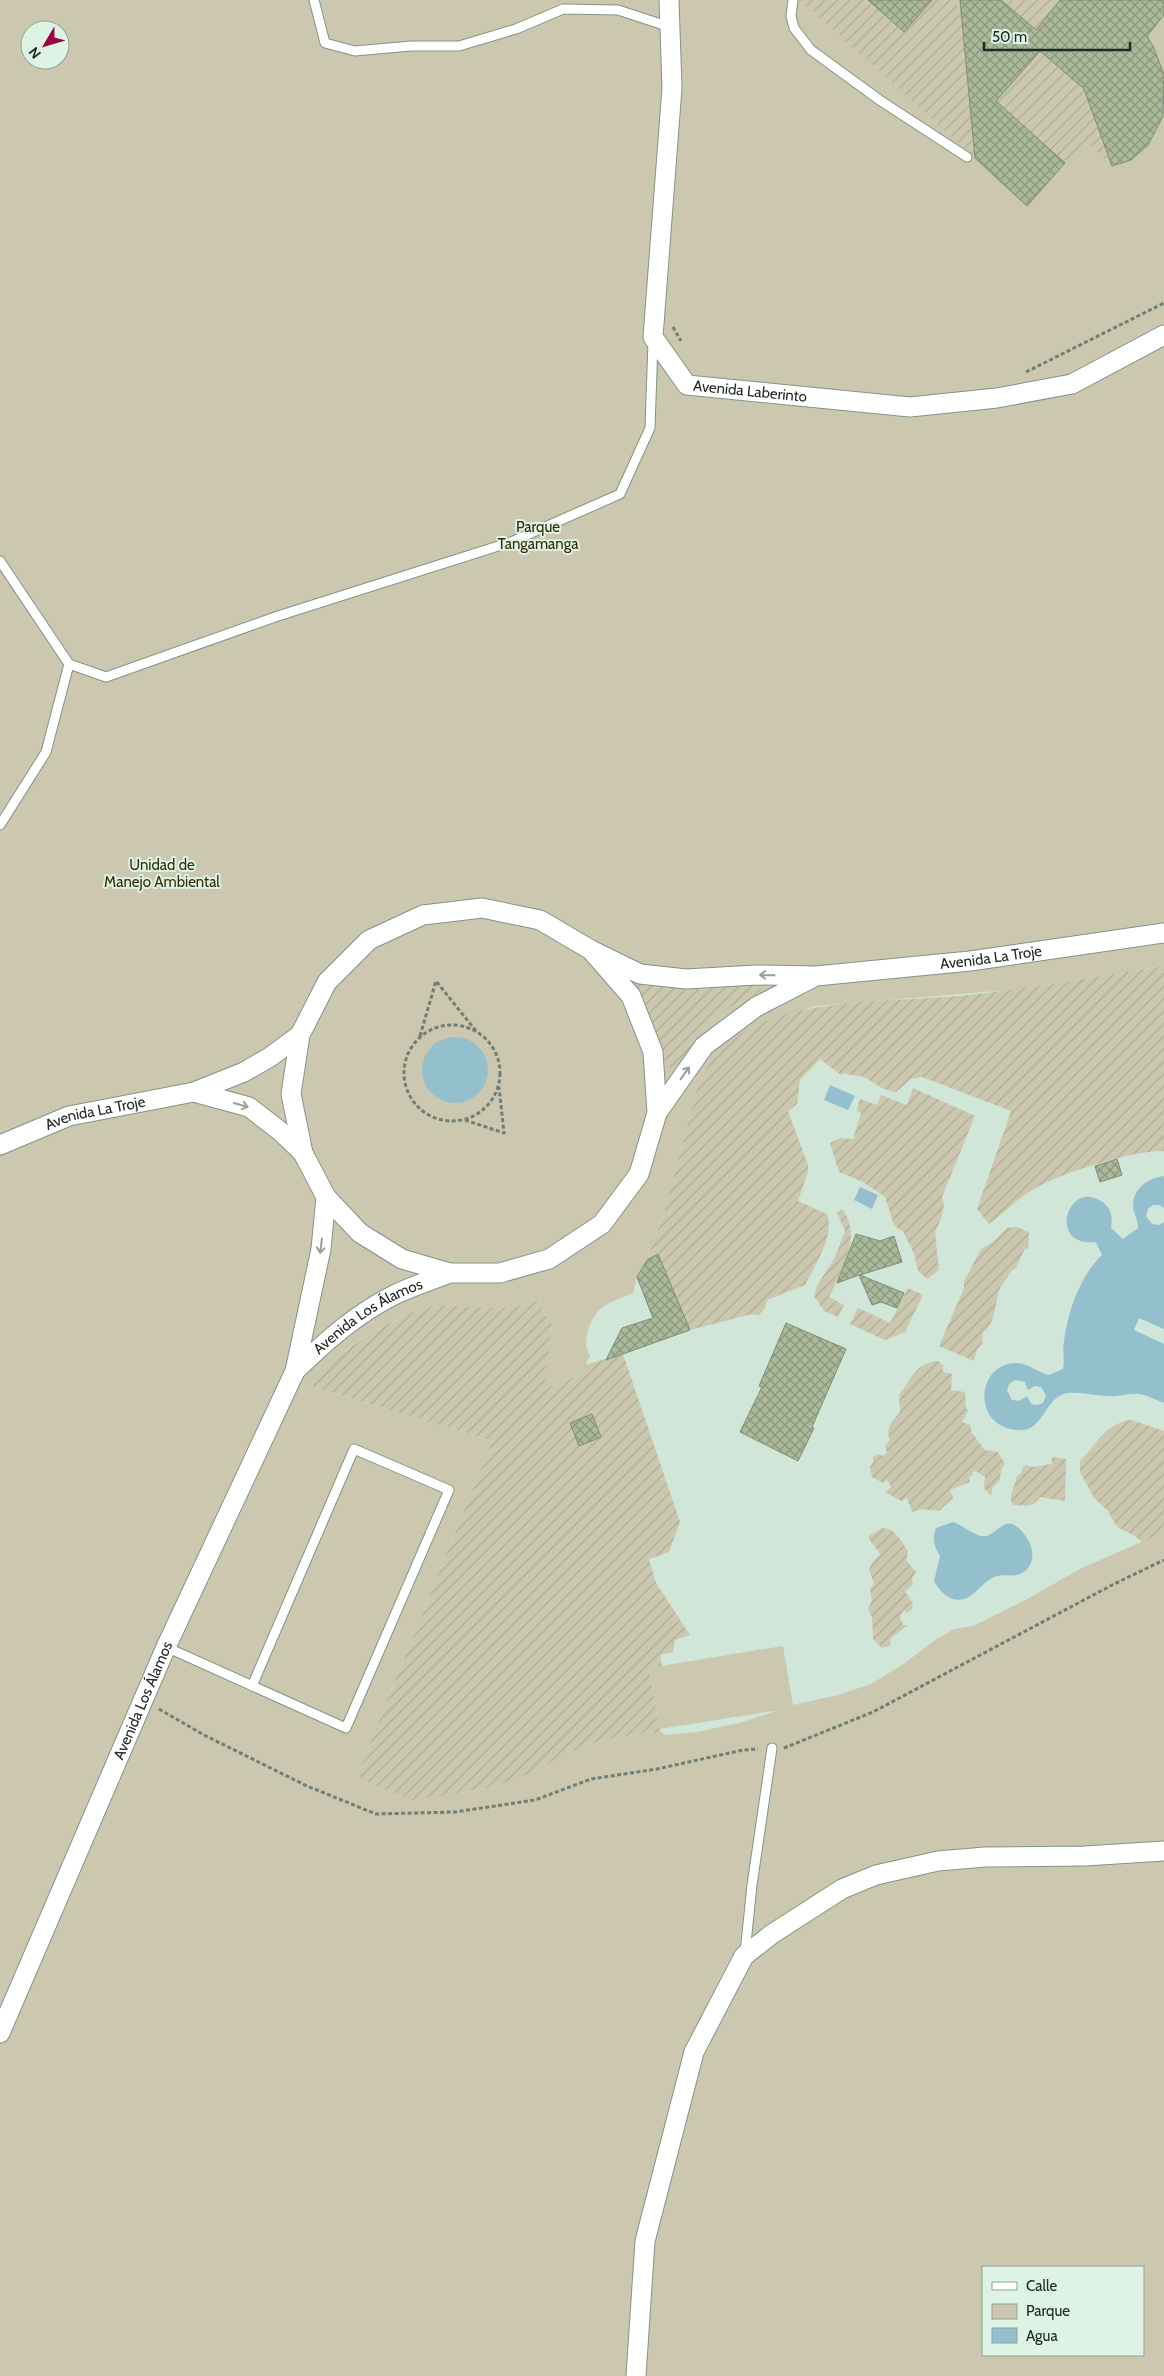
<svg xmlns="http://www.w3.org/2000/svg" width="1164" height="2376" viewBox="0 0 1164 2376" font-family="Cabin,sans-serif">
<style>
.park{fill:#ccc8af;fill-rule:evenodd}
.garden{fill:url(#garden-furrows)}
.water{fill:#94bfcd;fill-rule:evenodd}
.building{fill:url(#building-cross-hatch);stroke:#828b78}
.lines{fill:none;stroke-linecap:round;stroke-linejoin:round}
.lane-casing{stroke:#809588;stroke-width:11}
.street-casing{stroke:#809588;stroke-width:21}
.path{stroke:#707f76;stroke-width:3;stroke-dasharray:4 2.5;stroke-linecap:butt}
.lane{stroke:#fff;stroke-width:9}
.street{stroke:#fff;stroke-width:19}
.oneway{stroke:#9b9f9c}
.labels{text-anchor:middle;stroke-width:4;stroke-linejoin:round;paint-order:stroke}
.street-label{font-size:15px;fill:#202924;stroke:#dcf3e5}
.park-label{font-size:15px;fill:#342b00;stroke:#dcf3e5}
</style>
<defs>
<pattern id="garden-furrows" width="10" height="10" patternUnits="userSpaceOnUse" patternTransform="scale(1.25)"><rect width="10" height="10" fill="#ccc8af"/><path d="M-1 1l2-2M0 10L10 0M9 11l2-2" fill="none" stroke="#afac96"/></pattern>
<pattern id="building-cross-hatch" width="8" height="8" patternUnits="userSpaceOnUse" patternTransform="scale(1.25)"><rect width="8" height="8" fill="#aaba99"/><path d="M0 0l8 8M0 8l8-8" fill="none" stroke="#8a977d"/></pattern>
</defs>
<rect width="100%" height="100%" fill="#cfe6d8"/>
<path class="park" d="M0 0H1164V966L1020 989 816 1006 765 1021 749 1028 715 1057 697 1088 663 1216 647 1260 637 1277 633 1293C622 1298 605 1303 598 1311 588 1323 582 1343 590 1356L580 1375 543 1389 552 1326 537 1300C504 1316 465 1302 431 1307 413 1309 360 1337 346 1350 334 1362 324 1375 311 1386L492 1441 357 1775 446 1794 474 1791 491 1788 588 1744 647 1732 664 1735 697 1732 739 1723 780 1710 659 1729 649 1668 783 1646 793 1705 838 1695 871 1684 905 1663 935 1640 954 1629 973 1626 1029 1598 1082 1568 1164 1532V2376H0ZM30 30H60V60H30ZM983 2267H1143V2355H983Z"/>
<g class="garden">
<polygon points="800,0 868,0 904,32 932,0 951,0 961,8 972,127 1040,51 1084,89 1112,166 1085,141 1065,163 1010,113 972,155"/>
<polygon points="1001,0 1061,0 1036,30"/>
<path d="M1164 966V1151C1134 1150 1060 1173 1034 1189 1018 1198 1004 1213 989 1224L977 1209 1011 1111 922 1077 911 1079 896 1092C884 1091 874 1083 864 1077 858 1075 851 1076 844 1073L841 1075 820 1059 800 1080 797 1104 788 1111 808 1165V1172L798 1201 827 1214C835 1237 815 1264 805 1285L767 1300 765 1308 759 1315 752 1314 690 1330 658 1255 647 1260 663 1216 697 1088C708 1058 735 1032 765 1021 830 997 901 1002 968 995 1034 988 1099 976 1164 966Z"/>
<path d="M757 981 761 990C753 999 737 1002 727 1009 706 1025 693 1046 676 1066L671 1068 666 1064 654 1026 636 989 639 984Z"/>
<polygon points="913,1088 975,1116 942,1197 944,1205 941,1219 935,1232 939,1270 927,1279 918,1271 914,1254 904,1233 894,1225 885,1197 863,1182 839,1172 830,1143 840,1138 853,1139 861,1113 857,1111 860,1099 877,1105 881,1095 907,1105"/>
<path d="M842 1209C863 1236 842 1270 829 1297L844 1305 838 1317 824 1311 814 1296 817 1286 835 1257 845 1231 837 1213Z"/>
<path d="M1016 1227 1029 1232 1028 1249 1025 1248 1016 1268 1012 1270C1009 1276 1004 1282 1001 1286 994 1301 997 1323 983 1332L982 1344 977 1349 974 1361 939 1346 964 1288V1281L981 1249 993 1242 1007 1228Z"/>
<polygon points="908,1288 923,1295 905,1332 885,1340 850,1324 858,1308 890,1323"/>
<path d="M537 1300 552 1326 544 1389 580 1375 585 1365 623 1354 680 1522 669 1552 649 1559 656 1583 690 1635 675 1640 673 1652 660 1655 662 1666 649 1668 659 1729 664 1735 647 1732 588 1744 523 1776 491 1788 413 1800 380 1788 357 1775 492 1441 311 1386C325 1374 335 1358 349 1348 366 1335 410 1310 431 1307 466 1302 504 1316 537 1300Z"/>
<path d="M938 1361 944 1366 942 1368 944 1372 952 1374 951 1390 965 1392 966 1409H969L962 1422 970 1425 972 1433 985 1450 998 1452 1005 1464 1001 1470 1000 1480 992 1488V1494L990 1495 984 1488 985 1477 976 1471 973 1472 972 1476 969 1477 970 1482 950 1490 953 1498 939 1511 921 1509 912 1512 907 1498 901 1501 885 1492 890 1488 891 1486 887 1480 883 1483 872 1477 870 1467 873 1462V1457L878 1454 883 1456 887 1452 885 1446 890 1440C885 1427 892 1422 900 1412L899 1395C911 1381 914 1363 938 1361Z"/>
<path d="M1132 1420 1164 1431V1532L1142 1542 1135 1536 1117 1527 1108 1511 1094 1498 1080 1472V1461C1097 1445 1106 1422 1132 1420Z"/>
<path d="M1052 1457 1066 1459 1065 1501 1040 1497C1032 1509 1024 1505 1013 1505 1007 1495 1016 1487 1016 1477L1021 1473 1023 1466 1026 1465 1032 1467 1052 1464Z"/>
<path d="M882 1528C895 1528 902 1541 908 1552L906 1560 916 1572 912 1578 913 1585 905 1591 913 1604 912 1609 907 1613 904 1610 900 1617 903 1625H908L891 1638 890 1646 882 1648 873 1639 872 1617 868 1609 872 1601 870 1589 874 1583 869 1570 872 1563 880 1554 869 1539V1536Z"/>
</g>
<g class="water">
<circle cx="455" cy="1070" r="33"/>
<polygon points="830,1085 855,1096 848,1110 824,1100"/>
<path d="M1164 1176V1208L1160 1205H1153L1148 1209 1146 1216 1152 1224 1159 1225 1164 1222V1329L1139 1318 1134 1330 1164 1344V1403C1156 1400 1147 1395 1139 1394 1129 1393 1118 1397 1109 1396 1095 1396 1076 1390 1063 1394 1041 1403 1043 1440 1007 1428 974 1418 978 1366 1014 1363 1028 1362 1036 1372 1049 1375L1063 1369C1065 1360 1062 1350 1064 1341 1068 1311 1080 1276 1102 1255L1096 1242C1047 1248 1067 1179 1101 1201 1111 1207 1113 1217 1111 1228L1123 1239 1138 1228C1138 1221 1136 1218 1134 1212 1129 1192 1146 1178 1164 1176ZM1015 1380 1025 1382 1028 1390 1035 1386 1041 1387 1046 1395 1043 1403 1038 1405 1031 1404 1027 1396 1019 1401 1012 1400 1007 1390 1009 1384Z"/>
<polygon points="860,1187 878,1195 872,1209 854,1200"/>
<path d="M953 1522C963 1525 977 1539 987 1536 998 1532 1005 1517 1017 1527 1032 1538 1041 1564 1020 1574 1013 1577 1004 1574 997 1576 986 1579 981 1588 973 1594 957 1607 942 1596 934 1581L940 1556C934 1547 932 1538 936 1528Z"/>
</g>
<g class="building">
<polygon points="868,0 932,0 904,32"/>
<polygon points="960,0 1001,0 1036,30 1060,0 1164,0 1164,15 1147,36 1154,48 1164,75 1163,116 1148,145 1131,160 1112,166 1084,89 1040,51 996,101 1065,163 1027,206 975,158"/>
<polygon points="1117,1159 1122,1175 1100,1182 1095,1166"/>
<polygon points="856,1234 880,1241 894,1236 902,1262 860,1275 904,1293 897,1308 881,1302 872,1305 859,1275 837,1283"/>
<polygon points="658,1254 690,1330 606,1360 622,1328 653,1318 637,1277 647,1260"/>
<polygon points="786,1323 846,1349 812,1427 814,1428 798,1461 740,1432 762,1387 759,1386"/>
<polygon points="592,1414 601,1437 579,1446 570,1423"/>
</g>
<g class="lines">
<defs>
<g id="lane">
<polyline points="314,0 325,43 355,51 411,46 459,46 516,29 563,9 618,10 670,27"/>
<polyline points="793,0 791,16 794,28 811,50 881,101 967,157"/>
<polyline points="0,561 69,664 106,677 278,616 511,542 620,494 650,428 653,342"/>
<polyline points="0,825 46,752 69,664"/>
<polyline points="166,1647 346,1728 449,1490 354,1449 252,1686"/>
<polyline points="745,1953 752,1885 772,1748"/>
</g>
<g id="street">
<path id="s1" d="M669 0 672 88 653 337 687 385 910 407 997 398 1072 384 1164 335"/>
<path id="s2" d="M591 950 631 996 653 1052 657 1113 639 1174 602 1224 549 1259 500 1273H450L402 1259 360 1233 326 1197 303 1153 291 1094 300 1035 327 982 369 940 423 915 482 908 540 920 591 950 640 974 686 979 756 975 816 976 970 961 1164 933"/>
<polyline points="194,1092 249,1107 280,1131 303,1153"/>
<polyline points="657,1113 704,1046 756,1007 812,978"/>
<path id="s3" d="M0 1145 69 1116 194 1092 244 1072 270 1057 300 1035"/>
<path id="s4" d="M295 1371C326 1341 357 1313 396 1294 413 1286 432 1280 450 1273"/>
<path id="s5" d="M0 2033 166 1647 295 1371 321 1249 326 1197"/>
<polyline points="636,2376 645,2241 694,2052 744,1956 772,1934 842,1889 876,1875 938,1861 985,1857 1085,1856 1164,1851"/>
</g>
</defs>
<use href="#lane" class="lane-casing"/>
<use href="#street" class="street-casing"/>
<g class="path">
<polyline points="673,327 681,341"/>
<polyline points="1026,372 1164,303"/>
<circle cx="452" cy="1073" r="48"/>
<polyline points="420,1036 436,981 476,1031"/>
<polyline points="465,1120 504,1133 499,1087"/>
<polyline points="159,1709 204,1735 307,1786 376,1814 455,1812 535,1800 591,1779 657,1769 743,1750 758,1749"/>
<polyline points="784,1748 873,1712 1114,1584 1164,1560"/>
</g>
<use href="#lane" class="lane"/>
<use href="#street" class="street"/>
</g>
<defs><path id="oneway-shaft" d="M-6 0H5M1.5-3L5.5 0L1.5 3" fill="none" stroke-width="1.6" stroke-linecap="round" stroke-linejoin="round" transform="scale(1.25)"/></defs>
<g class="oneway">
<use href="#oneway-shaft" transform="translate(767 975) rotate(-179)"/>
<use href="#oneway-shaft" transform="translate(685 1073) rotate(-55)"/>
<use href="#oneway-shaft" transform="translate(241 1105) rotate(16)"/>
<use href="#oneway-shaft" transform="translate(321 1246) rotate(97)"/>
</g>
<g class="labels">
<g class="street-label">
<text dy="5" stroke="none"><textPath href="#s1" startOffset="460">Avenida Laberinto</textPath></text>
<text dy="5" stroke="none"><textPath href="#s2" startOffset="1554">Avenida La Troje</textPath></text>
<text dy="5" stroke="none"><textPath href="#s3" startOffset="101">Avenida La Troje</textPath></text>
<text dy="5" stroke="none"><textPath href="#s4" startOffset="92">Avenida Los Álamos</textPath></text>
<text dy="5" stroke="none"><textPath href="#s5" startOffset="362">Avenida Los Álamos</textPath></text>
</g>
<g class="park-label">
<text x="538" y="532">Parque<tspan x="538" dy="17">Tangamanga</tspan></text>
<text x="162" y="870">Unidad de<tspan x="162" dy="17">Manejo Ambiental</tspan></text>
</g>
</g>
<rect x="982" y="2266" width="162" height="90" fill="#dcf3e5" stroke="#91a298"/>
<rect x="992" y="2282" width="25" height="8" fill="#ffffff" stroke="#91a298"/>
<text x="1026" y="2291" font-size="15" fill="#202924">Calle</text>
<rect x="992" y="2304" width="25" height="15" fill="#ccc8af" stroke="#91a298"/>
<text x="1026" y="2316" font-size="15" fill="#202924">Parque</text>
<rect x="992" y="2328" width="25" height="15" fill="#94bfcd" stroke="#91a298"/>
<text x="1026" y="2341" font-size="15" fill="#202924">Agua</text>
<g transform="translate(45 45) rotate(232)"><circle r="24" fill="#dcf3e5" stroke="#91a298"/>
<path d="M0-4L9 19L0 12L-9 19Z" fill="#9f0243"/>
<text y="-8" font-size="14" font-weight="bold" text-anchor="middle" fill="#202924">N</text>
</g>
<path d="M984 42v8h146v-8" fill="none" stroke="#202924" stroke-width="2.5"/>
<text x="992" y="42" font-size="15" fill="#202924" stroke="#dcf3e5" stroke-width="4" paint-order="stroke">50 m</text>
</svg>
